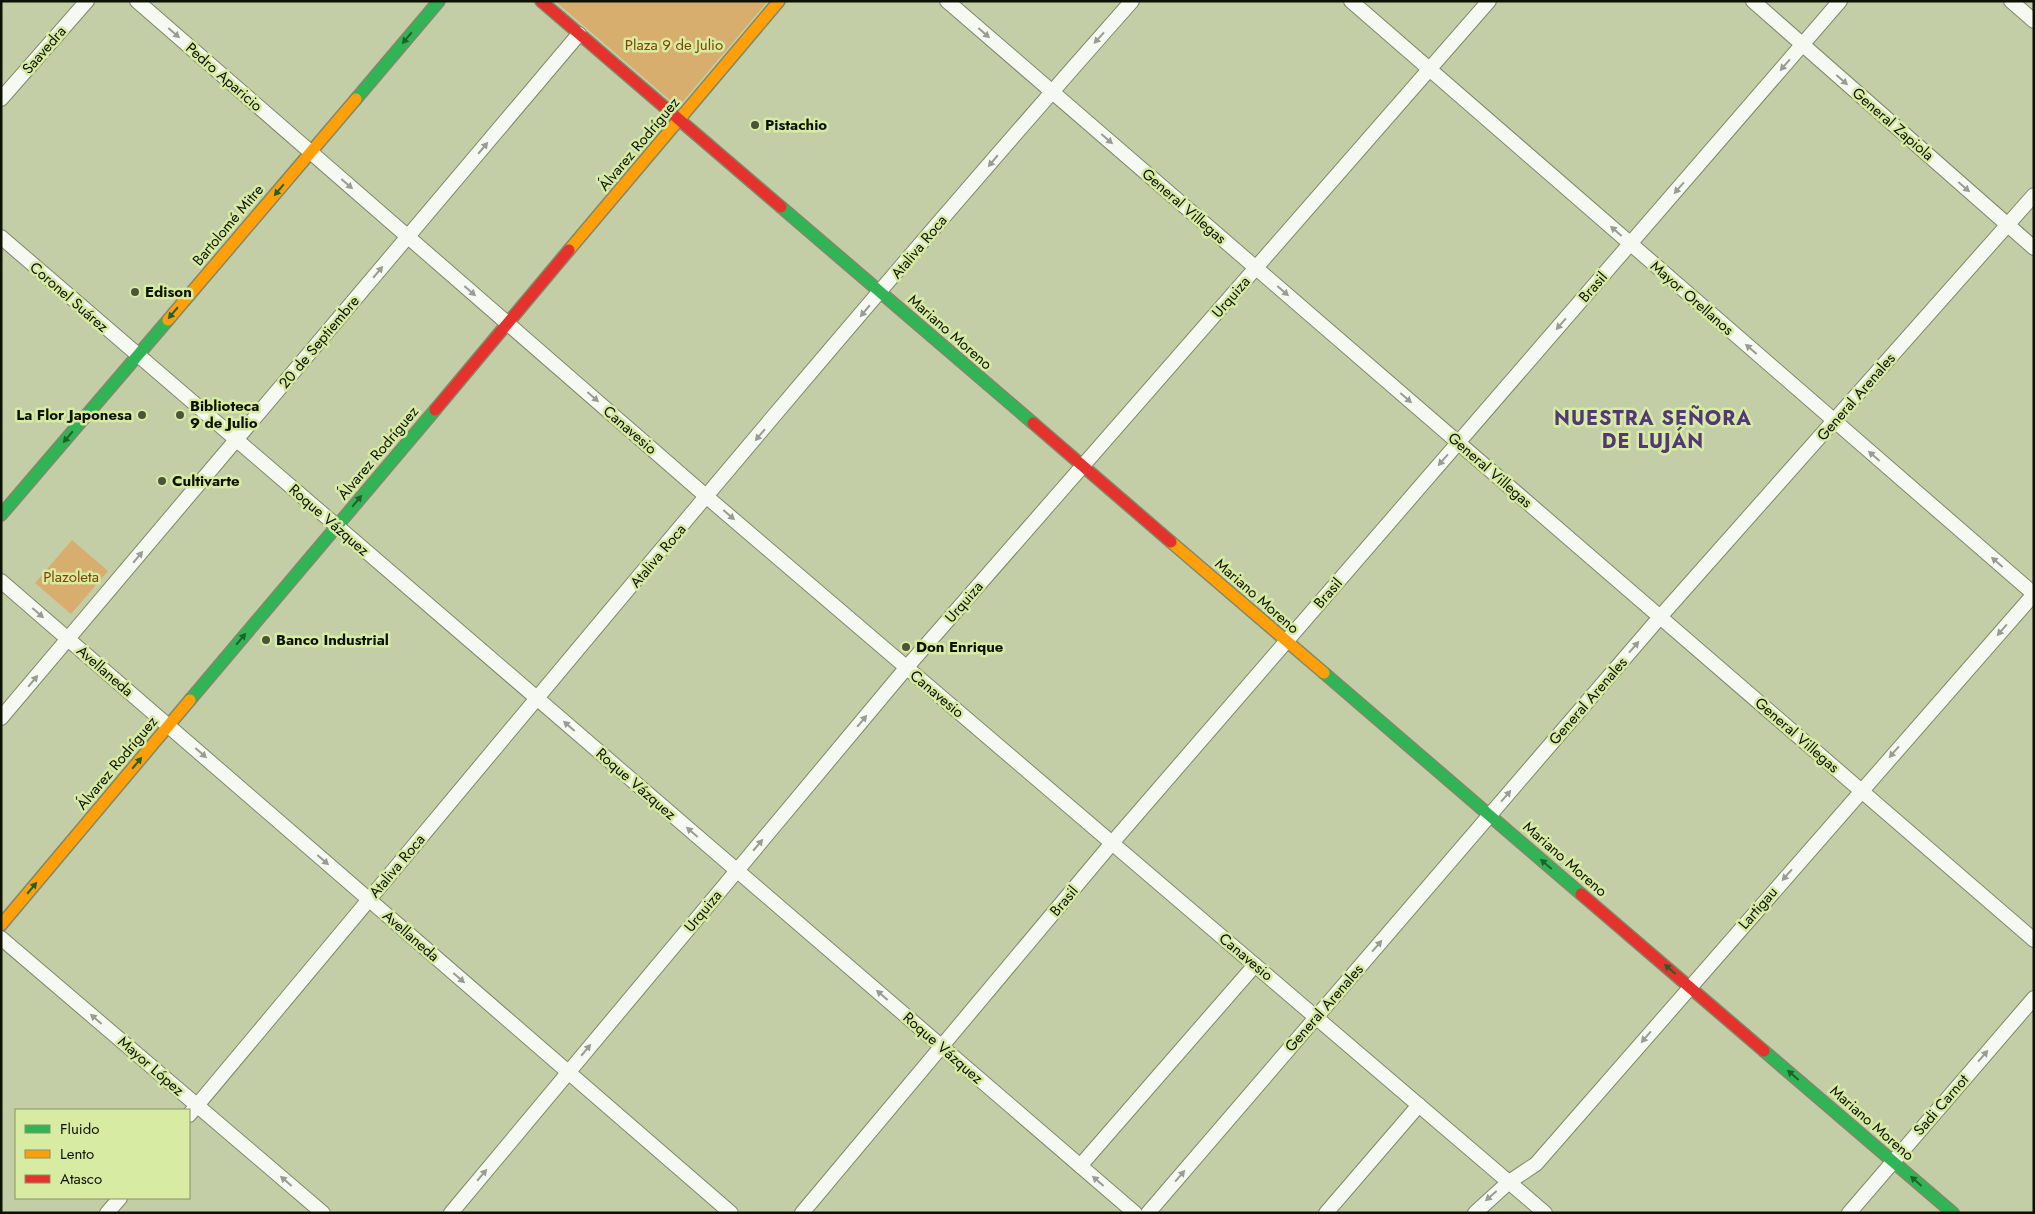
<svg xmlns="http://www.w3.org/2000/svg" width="2035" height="1214" viewBox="0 0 2035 1214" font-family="Jost,sans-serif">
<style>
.green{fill:#d8ae6f}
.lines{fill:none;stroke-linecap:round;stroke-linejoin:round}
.street-casing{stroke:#808869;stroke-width:16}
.fast-casing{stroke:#808869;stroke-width:14}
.slow-casing{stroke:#808869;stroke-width:14}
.jam-casing{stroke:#808869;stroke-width:14}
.street{stroke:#f6f8f2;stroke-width:14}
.fast{stroke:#30b455;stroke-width:11}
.slow{stroke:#ff9f0a;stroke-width:11}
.jam{stroke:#e5322d;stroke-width:11}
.oneway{fill:#989c91}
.oneway2{fill:#1e622a}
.poi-dot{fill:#4c533a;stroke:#d7eba3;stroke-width:2}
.labels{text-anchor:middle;stroke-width:5;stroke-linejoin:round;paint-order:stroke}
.park-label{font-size:15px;fill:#7f4500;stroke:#d7eba3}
.street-label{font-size:15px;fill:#0c1100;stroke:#d7eba3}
.poi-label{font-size:15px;font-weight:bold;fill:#0c1100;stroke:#d7eba3;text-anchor:start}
.district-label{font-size:20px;font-weight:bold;letter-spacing:1px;fill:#523975;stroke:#d7eba3}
</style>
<rect width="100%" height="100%" fill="#c3cea6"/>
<g class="green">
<polygon points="555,1 768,1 678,107"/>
<polygon points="72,540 108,571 71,614 35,583"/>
</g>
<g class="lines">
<defs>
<g id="street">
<polyline points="137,1 707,497 1545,1213"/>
<polyline points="947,1 2034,940"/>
<polyline points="1351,1 2034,594"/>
<polyline points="1753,1 2034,248"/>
<polyline points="2011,1 2034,21"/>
<polyline points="1,99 87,1"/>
<polyline points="1,237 1135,1213"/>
<polyline points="1,581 731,1213"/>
<polyline points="1,718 579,34"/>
<polyline points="1,938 323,1213"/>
<path d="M189 1115C501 743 809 366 1132 1"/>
<polyline points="1080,1166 1255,965"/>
<polyline points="107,1213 120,1198"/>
<polyline points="451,1213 907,667 1489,1"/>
<polyline points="802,1213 1112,843 1840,1"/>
<polyline points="1148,1213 1660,617 2034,195"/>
<polyline points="1326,1213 1419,1105"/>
<polyline points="1475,1213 1509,1182 1536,1164 2034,594"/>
<polyline points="1849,1213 2034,998"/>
</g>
<g id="fast">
<polyline points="356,99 439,1"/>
<polyline points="781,207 1033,423"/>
<polyline points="1,515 168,320"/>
<polyline points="1324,673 1581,894"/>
<polyline points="190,700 435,410"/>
<polyline points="1764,1051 1953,1213"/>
</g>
<g id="slow">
<polyline points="569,250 779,1"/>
<polyline points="168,320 356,99"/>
<polyline points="1171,542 1324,673"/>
<polyline points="1,925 190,700"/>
</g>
<g id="jam">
<polyline points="541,1 781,207"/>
<polyline points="435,410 569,250"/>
<polyline points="1033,423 1171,542"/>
<polyline points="1581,894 1764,1051"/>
</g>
</defs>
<use href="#street" class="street-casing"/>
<use href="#fast" class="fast-casing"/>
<use href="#slow" class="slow-casing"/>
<use href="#jam" class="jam-casing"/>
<use href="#street" class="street"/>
<use href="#fast" class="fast"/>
<use href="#slow" class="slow"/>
<use href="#jam" class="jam"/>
</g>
<defs><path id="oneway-solid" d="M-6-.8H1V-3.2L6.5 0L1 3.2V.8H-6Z" transform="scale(1.25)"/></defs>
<g class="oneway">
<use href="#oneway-solid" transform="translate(174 33) rotate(41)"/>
<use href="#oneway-solid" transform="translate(984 33) rotate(41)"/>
<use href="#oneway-solid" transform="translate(1099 38) rotate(132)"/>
<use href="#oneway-solid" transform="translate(1785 65) rotate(131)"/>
<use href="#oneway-solid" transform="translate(1842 80) rotate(41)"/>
<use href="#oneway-solid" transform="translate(1107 139) rotate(41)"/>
<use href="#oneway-solid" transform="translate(483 148) rotate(-50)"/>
<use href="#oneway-solid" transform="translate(993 161) rotate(130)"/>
<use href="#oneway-solid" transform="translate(347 184) rotate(41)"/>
<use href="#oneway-solid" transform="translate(1964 187) rotate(41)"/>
<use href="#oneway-solid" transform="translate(1679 188) rotate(131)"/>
<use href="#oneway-solid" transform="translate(1616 231) rotate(-139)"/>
<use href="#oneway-solid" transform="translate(378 272) rotate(-50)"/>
<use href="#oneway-solid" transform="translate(470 291) rotate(41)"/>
<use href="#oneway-solid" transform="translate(1283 291) rotate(41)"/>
<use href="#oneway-solid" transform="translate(865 311) rotate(130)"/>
<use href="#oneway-solid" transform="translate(1561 324) rotate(131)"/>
<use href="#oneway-solid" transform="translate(1751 349) rotate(-139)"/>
<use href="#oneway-solid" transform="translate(593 397) rotate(41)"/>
<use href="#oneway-solid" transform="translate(1406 398) rotate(41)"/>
<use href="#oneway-solid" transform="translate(760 435) rotate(130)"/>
<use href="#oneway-solid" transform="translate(1874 456) rotate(-139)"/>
<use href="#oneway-solid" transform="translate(1443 460) rotate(131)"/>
<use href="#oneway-solid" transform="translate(729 515) rotate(41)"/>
<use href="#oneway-solid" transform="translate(138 557) rotate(-50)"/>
<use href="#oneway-solid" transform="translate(1997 562) rotate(-139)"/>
<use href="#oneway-solid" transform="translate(38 613) rotate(41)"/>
<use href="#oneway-solid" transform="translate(2002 630) rotate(131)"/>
<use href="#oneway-solid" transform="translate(1634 647) rotate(-49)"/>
<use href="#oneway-solid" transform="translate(33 681) rotate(-50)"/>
<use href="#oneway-solid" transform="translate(862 721) rotate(-50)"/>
<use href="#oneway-solid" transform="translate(569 726) rotate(-139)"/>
<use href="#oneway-solid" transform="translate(1894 752) rotate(131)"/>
<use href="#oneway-solid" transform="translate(201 753) rotate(41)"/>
<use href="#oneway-solid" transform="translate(1506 796) rotate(-49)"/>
<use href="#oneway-solid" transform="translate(692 832) rotate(-139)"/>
<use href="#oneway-solid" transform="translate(758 845) rotate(-50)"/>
<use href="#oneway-solid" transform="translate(323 860) rotate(41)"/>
<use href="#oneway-solid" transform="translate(1787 875) rotate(131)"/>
<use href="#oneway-solid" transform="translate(1377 946) rotate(-49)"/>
<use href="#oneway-solid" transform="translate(459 978) rotate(41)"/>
<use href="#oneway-solid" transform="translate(882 995) rotate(-139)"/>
<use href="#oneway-solid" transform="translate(96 1019) rotate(-139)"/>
<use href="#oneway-solid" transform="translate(1646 1037) rotate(131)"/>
<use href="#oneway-solid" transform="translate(586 1050) rotate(-50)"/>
<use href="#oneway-solid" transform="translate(1983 1056) rotate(-49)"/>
<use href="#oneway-solid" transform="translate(482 1175) rotate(-50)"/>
<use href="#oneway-solid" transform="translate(1180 1176) rotate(-49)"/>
<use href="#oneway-solid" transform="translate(286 1181) rotate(-139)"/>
<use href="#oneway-solid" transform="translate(1098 1181) rotate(-139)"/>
<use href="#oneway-solid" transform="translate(1491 1196) rotate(139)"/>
</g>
<g class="oneway2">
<use href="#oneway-solid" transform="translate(407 38) rotate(130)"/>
<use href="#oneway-solid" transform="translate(279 190) rotate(130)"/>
<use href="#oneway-solid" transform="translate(173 313) rotate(130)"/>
<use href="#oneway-solid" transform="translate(68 437) rotate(130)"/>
<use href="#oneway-solid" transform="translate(357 501) rotate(-50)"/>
<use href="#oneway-solid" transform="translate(241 639) rotate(-50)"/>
<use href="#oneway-solid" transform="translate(137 763) rotate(-50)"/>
<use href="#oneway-solid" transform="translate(1546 864) rotate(-139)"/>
<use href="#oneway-solid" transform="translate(32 888) rotate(-50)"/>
<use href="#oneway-solid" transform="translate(1670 969) rotate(-139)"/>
<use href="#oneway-solid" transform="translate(1793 1075) rotate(-139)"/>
<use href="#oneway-solid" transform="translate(1916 1181) rotate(-139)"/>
</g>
<g class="poi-dot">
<circle cx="755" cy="125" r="5"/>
<circle cx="135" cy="292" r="5"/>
<circle cx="142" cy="415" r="5"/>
<circle cx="180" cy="415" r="5"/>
<circle cx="162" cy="481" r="5"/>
<circle cx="266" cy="640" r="5"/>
<circle cx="906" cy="647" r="5"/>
</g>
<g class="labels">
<g class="park-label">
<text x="674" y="50">Plaza 9 de Julio</text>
<text x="71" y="582">Plazoleta</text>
</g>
<g class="street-label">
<text transform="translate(44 50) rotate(-49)" y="5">Saavedra</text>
<text transform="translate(224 77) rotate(41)" y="5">Pedro Aparicio</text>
<text transform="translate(1893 124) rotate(41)" y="5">General Zapiola</text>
<text transform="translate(639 144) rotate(-50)" y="5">Álvarez Rodríguez</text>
<text transform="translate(1184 206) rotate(41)" y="5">General Villegas</text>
<text transform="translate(228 225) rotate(-50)" y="5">Bartolomé Mitre</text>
<text transform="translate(919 247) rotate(-50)" y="5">Ataliva Roca</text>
<text transform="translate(1593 287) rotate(-49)" y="5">Brasil</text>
<text transform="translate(69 297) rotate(41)" y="5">Coronel Suárez</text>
<text transform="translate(1231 297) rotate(-49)" y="5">Urquiza</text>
<text transform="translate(1692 298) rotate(41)" y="5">Mayor Orellanos</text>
<text transform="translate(950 332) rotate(41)" y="5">Mariano Moreno</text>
<text transform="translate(319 342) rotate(-50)" y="5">20 de Septiembre</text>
<text transform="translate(1856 397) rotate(-49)" y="5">General Arenales</text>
<text transform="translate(630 430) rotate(41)" y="5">Canavesio</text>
<text transform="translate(378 453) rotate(-50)" y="5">Álvarez Rodríguez</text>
<text transform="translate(1490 470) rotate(41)" y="5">General Villegas</text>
<text transform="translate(329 520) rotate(41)" y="5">Roque Vázquez</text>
<text transform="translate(658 556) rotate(-50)" y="5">Ataliva Roca</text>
<text transform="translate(1328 593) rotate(-49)" y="5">Brasil</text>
<text transform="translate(1257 596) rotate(41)" y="5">Mariano Moreno</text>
<text transform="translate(964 602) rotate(-49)" y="5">Urquiza</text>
<text transform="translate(105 671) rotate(41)" y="5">Avellaneda</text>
<text transform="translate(937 694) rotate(40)" y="5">Canavesio</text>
<text transform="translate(1588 701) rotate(-49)" y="5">General Arenales</text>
<text transform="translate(1797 735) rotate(41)" y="5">General Villegas</text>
<text transform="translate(117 763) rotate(-50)" y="5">Álvarez Rodríguez</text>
<text transform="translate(636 784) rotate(41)" y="5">Roque Vázquez</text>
<text transform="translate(1565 859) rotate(41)" y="5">Mariano Moreno</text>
<text transform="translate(397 866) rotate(-50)" y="5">Ataliva Roca</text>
<text transform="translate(1064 901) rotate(-50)" y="5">Brasil</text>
<text transform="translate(1758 908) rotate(-49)" y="5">Lartigau</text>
<text transform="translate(703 911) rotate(-50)" y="5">Urquiza</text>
<text transform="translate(411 936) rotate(41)" y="5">Avellaneda</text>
<text transform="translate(1246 957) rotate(40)" y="5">Canavesio</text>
<text transform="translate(1324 1008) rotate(-49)" y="5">General Arenales</text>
<text transform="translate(943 1048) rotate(41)" y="5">Roque Vázquez</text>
<text transform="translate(151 1066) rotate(41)" y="5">Mayor López</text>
<text transform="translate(1941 1105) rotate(-49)" y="5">Sadi Carnot</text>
<text transform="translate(1872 1123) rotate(41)" y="5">Mariano Moreno</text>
</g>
<g class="poi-label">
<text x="765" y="130">Pistachio</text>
<text x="145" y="297">Edison</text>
<text x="190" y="411">Biblioteca<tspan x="190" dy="17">9 de Julio</tspan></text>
<text x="132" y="420" text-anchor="end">La Flor Japonesa</text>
<text x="172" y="486">Cultivarte</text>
<text x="276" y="645">Banco Industrial</text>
<text x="916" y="652">Don Enrique</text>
</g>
<g class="district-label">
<text x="1653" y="425">NUESTRA SEÑORA<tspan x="1653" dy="23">DE LUJÁN</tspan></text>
</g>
</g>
<rect width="2035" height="1214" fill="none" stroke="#0c1100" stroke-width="5"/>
<rect x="15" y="1109" width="175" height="90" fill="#d7eba3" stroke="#869462"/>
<rect x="25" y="1125" width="25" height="8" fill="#30b455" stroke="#869462"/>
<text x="60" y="1134" font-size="15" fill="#0c1100">Fluido</text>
<rect x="25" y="1150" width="25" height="8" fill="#ff9f0a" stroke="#869462"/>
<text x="60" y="1159" font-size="15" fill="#0c1100">Lento</text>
<rect x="25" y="1175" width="25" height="8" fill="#e5322d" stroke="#869462"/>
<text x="60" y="1184" font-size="15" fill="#0c1100">Atasco</text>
</svg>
